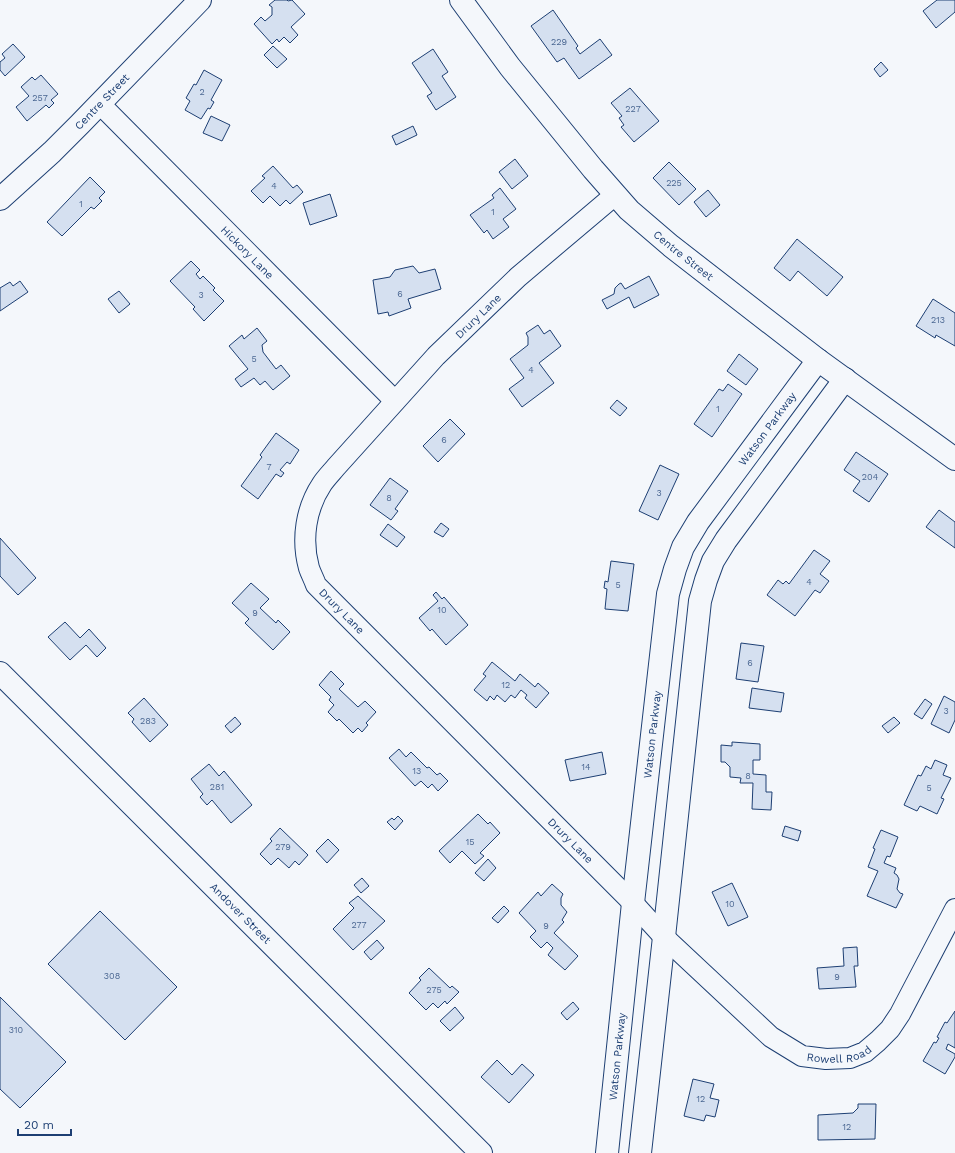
<svg xmlns="http://www.w3.org/2000/svg" width="955" height="1153" viewBox="0 0 955 1153" font-family="'Work Sans',sans-serif">
<style>
.building{fill:#d5e0f0;stroke:#1d3f73}
.lines{fill:none;stroke-linecap:round;stroke-linejoin:round}
.minor-casing{stroke:#1d3f73;stroke-width:22}
.major-casing{stroke:#1d3f73;stroke-width:24}
.highway-casing{stroke:#1d3f73;stroke-width:24}
.minor{stroke:#f4f7fb;stroke-width:20}
.major{stroke:#f4f7fb;stroke-width:22}
.highway{stroke:#f4f7fb;stroke-width:22}
.labels{text-anchor:middle;stroke-width:3;stroke-linejoin:round;paint-order:stroke}
.number-label{font-size:9px;fill:#4b6792}
.street-label{font-size:11px;fill:#1d3f73;stroke:#f4f7fb}
</style>
<rect width="100%" height="100%" fill="#f4f7fb"/>
<g class="building">
<polygon points="275,0 287,0 288,1 292,0 305,14 291,27 298,35 290,43 284,37 279,42 277,39 272,44 254,24 261,17 265,21 272,15 272,7 269,5"/>
<polygon points="937,0 955,0 955,12 936,28 923,11"/>
<polygon points="553,10 578,46 576,48 580,54 600,39 612,55 579,79 564,58 557,62 531,26"/>
<polygon points="13,44 25,57 5,76 0,70 0,62 5,58 2,54"/>
<polygon points="273,46 287,59 277,68 264,55"/>
<polygon points="433,49 448,72 442,76 456,97 436,110 427,96 432,93 412,63"/>
<polygon points="881,62 888,70 880,77 874,69"/>
<polygon points="204,70 222,80 211,100 214,102 210,109 208,108 201,119 185,110 190,101 186,98 194,84 196,85"/>
<polygon points="41,75 58,94 51,100 54,103 49,108 46,105 27,121 16,107 29,96 21,87 32,77 35,80"/>
<polygon points="630,88 659,121 634,142 621,127 624,125 619,118 622,116 611,103"/>
<polygon points="211,116 230,125 222,141 203,133"/>
<polygon points="413,126 417,135 396,145 392,136"/>
<polygon points="515,159 528,176 512,189 499,172"/>
<polygon points="669,162 696,189 679,205 653,178"/>
<polygon points="273,166 293,188 297,185 303,192 290,204 286,200 280,206 270,196 263,203 251,191 265,178 262,176"/>
<polygon points="90,177 105,192 99,198 102,201 94,209 91,207 62,236 47,222"/>
<polygon points="500,188 516,209 503,219 509,227 493,239 487,230 484,233 470,215 494,198 492,195"/>
<polygon points="708,190 720,205 706,217 694,202"/>
<polygon points="330,194 337,216 310,225 303,203"/>
<polygon points="797,239 843,277 827,296 798,271 790,281 774,268"/>
<polygon points="191,261 200,270 196,274 200,279 203,276 215,288 213,290 224,301 204,321 193,309 195,307 170,281"/>
<polygon points="413,266 419,273 435,269 441,289 408,299 411,308 389,316 388,312 378,314 373,280 390,277 395,270"/>
<polygon points="649,276 659,295 634,308 629,297 607,309 602,300 614,294 615,288 619,284 621,283 625,289"/>
<polygon points="20,281 28,292 0,311 0,288 10,282 13,286"/>
<polygon points="119,291 130,304 119,313 108,299"/>
<polygon points="933,299 955,313 955,346 936,335 935,338 916,326"/>
<polygon points="538,325 544,334 550,330 561,346 539,363 554,383 522,407 509,389 524,378 510,359 528,345 528,337 526,333"/>
<polygon points="257,328 267,341 262,345 263,352 276,369 281,365 290,376 273,390 265,381 260,385 254,378 241,387 235,379 248,369 229,346 242,335 244,339"/>
<polygon points="739,354 758,369 746,385 727,371"/>
<polygon points="728,384 742,394 712,437 694,424 719,389 723,391"/>
<polygon points="617,400 627,408 620,416 610,408"/>
<polygon points="450,419 465,434 438,462 423,446"/>
<polygon points="276,433 299,450 290,464 287,462 280,470 284,473 281,477 276,474 258,499 241,486 262,457 260,455"/>
<polygon points="856,452 888,474 869,502 853,491 860,481 844,470"/>
<polygon points="660,465 679,474 658,520 639,511"/>
<polygon points="390,478 408,491 395,509 398,511 391,520 370,505"/>
<polygon points="939,510 955,522 955,548 926,527"/>
<polygon points="441,523 449,529 443,537 434,532"/>
<polygon points="388,524 405,537 397,547 380,535"/>
<polygon points="0,538 36,578 18,595 0,576"/>
<polygon points="814,550 830,561 820,574 829,581 820,593 815,590 795,616 767,595 778,580 783,584 786,581 789,584"/>
<polygon points="611,561 634,564 628,611 605,609 607,589 604,588 605,581 608,582"/>
<polygon points="251,583 269,599 260,608 276,623 278,620 290,632 273,650 245,623 249,619 232,603"/>
<polygon points="436,592 442,599 444,597 468,625 446,645 432,629 430,631 419,618 438,601 433,595"/>
<polygon points="65,622 80,638 89,629 106,648 97,657 86,645 70,660 48,637"/>
<polygon points="741,643 764,646 758,682 736,679"/>
<polygon points="492,662 515,681 520,674 535,687 538,683 549,693 536,708 525,698 527,695 521,690 515,698 511,695 505,702 497,695 494,700 490,696 487,701 474,690 486,676 483,674"/>
<polygon points="331,671 344,684 339,689 358,707 365,701 376,712 366,723 368,725 362,732 358,728 353,733 339,719 337,721 328,712 334,705 329,700 331,697 319,685"/>
<polygon points="752,688 784,693 781,712 749,708"/>
<polygon points="944,696 955,702 955,720 949,733 931,724"/>
<polygon points="144,698 168,725 150,742 132,722 134,719 128,713"/>
<polygon points="925,699 932,704 922,719 914,714"/>
<polygon points="235,717 241,724 231,733 225,726"/>
<polygon points="894,717 900,723 888,733 882,726"/>
<polygon points="732,742 760,744 760,760 753,760 753,774 766,775 766,792 772,792 771,810 752,809 753,783 740,783 741,778 730,777 730,767 725,762 721,762 721,745 732,746"/>
<polygon points="399,749 406,757 411,752 427,768 429,767 437,775 440,773 448,781 438,791 432,784 428,788 421,781 415,786 389,758"/>
<polygon points="602,752 606,774 570,781 565,760"/>
<polygon points="935,760 947,765 943,775 951,778 941,798 944,799 937,814 920,806 917,811 904,805 918,775 921,776 926,766 931,769"/>
<polygon points="209,764 219,776 224,771 252,805 231,823 212,800 207,805 200,797 203,794 191,779"/>
<polygon points="478,814 488,824 490,822 500,833 480,853 484,856 475,864 462,851 450,863 439,851"/>
<polygon points="398,816 403,821 395,830 387,822 392,818 394,820"/>
<polygon points="785,826 801,831 798,841 782,836"/>
<polygon points="280,828 308,855 299,865 295,861 289,868 278,858 271,865 260,854 272,841 270,839"/>
<polygon points="881,830 898,837 890,857 887,856 884,863 896,868 894,873 897,875 899,879 897,889 900,893 903,894 896,908 867,896 878,871 868,867 875,849 873,848"/>
<polygon points="328,839 339,850 327,863 316,851"/>
<polygon points="488,859 496,868 484,881 475,873"/>
<polygon points="362,878 369,886 361,893 354,885"/>
<polygon points="732,883 748,917 728,926 712,892"/>
<polygon points="552,884 563,894 561,898 561,905 567,912 562,920 564,922 554,933 578,956 565,970 548,955 553,948 547,942 541,948 530,937 536,931 519,913 538,892 541,896"/>
<polygon points="358,896 385,921 353,950 333,929 354,908 349,903"/>
<polygon points="504,906 509,911 498,923 492,918"/>
<polygon points="100,911 177,987 125,1040 48,964"/>
<polygon points="377,940 384,948 371,960 364,952"/>
<polygon points="857,947 858,966 854,966 856,987 819,989 817,968 844,966 843,948"/>
<polygon points="429,968 450,988 452,986 459,992 447,1004 445,1001 438,1008 433,1003 426,1010 409,993 421,980 419,978"/>
<polygon points="0,997 66,1062 20,1108 0,1089"/>
<polygon points="573,1002 579,1009 567,1020 561,1013"/>
<polygon points="455,1007 464,1018 450,1031 440,1021"/>
<polygon points="955,1011 955,1048 948,1044 946,1049 955,1054 955,1057 945,1074 923,1061 934,1042 936,1043 939,1038 937,1037 945,1022 947,1023"/>
<polygon points="497,1060 512,1075 522,1064 534,1075 509,1103 481,1077"/>
<polygon points="693,1079 714,1084 710,1098 719,1100 715,1117 706,1115 704,1121 684,1116"/>
<polygon points="858,1104 876,1104 875,1139 818,1140 818,1115 853,1113 858,1108"/>
</g>
<g class="lines">
<defs>
<g id="minor">
<path id="s1" d="M100 104 395 401"/>
<path id="s2" d="M615 195 518 277 436 356 336 467C332 472 326 478 322 484 306 508 301 539 309 568 311 574 314 579 316 585L633 903 664 937 771 1037 802 1056 826 1059 850 1058 865 1052 878 1041 890 1029 900 1014 955 909"/>
</g>
<g id="major">
<path id="s3" d="M461 0 510 67 593 169 629 210 671 246 765 319 818 360 955 459"/>
<path id="s4" d="M0 199 52 152 80 124 200 0"/>
<path id="s5" d="M607 1153 633 903 668 594 675 569 683 547 698 522 818 360"/>
<polyline points="640,1153 664,937 700,601 706,580 713,561 726,540 845,379"/>
</g>
<g id="highway">
<path id="s6" d="M0 673 481 1153"/>
</g>
</defs>
<use href="#minor" class="minor-casing"/>
<use href="#major" class="major-casing"/>
<use href="#highway" class="highway-casing"/>
<use href="#minor" class="minor"/>
<use href="#major" class="major"/>
<use href="#highway" class="highway"/>
</g>
<g class="labels">
<g class="number-label">
<text x="559" y="45">229</text>
<text x="202" y="95">2</text>
<text x="40" y="101">257</text>
<text x="633" y="112">227</text>
<text x="674" y="186">225</text>
<text x="274" y="189">4</text>
<text x="81" y="207">1</text>
<text x="493" y="215">1</text>
<text x="400" y="297">6</text>
<text x="201" y="298">3</text>
<text x="938" y="323">213</text>
<text x="254" y="362">5</text>
<text x="531" y="373">4</text>
<text x="718" y="412">1</text>
<text x="444" y="443">6</text>
<text x="269" y="470">7</text>
<text x="870" y="480">204</text>
<text x="659" y="496">3</text>
<text x="389" y="501">8</text>
<text x="809" y="585">4</text>
<text x="618" y="588">5</text>
<text x="442" y="613">10</text>
<text x="255" y="616">9</text>
<text x="750" y="666">6</text>
<text x="506" y="688">12</text>
<text x="946" y="714">3</text>
<text x="148" y="724">283</text>
<text x="586" y="770">14</text>
<text x="417" y="774">13</text>
<text x="748" y="779">8</text>
<text x="217" y="790">281</text>
<text x="929" y="791">5</text>
<text x="470" y="845">15</text>
<text x="283" y="850">279</text>
<text x="730" y="907">10</text>
<text x="359" y="928">277</text>
<text x="546" y="929">9</text>
<text x="112" y="979">308</text>
<text x="837" y="980">9</text>
<text x="434" y="993">275</text>
<text x="16" y="1033">310</text>
<text x="701" y="1102">12</text>
<text x="847" y="1130">12</text>
</g>
<g class="street-label">
<text dy="4" stroke="none"><textPath href="#s4" startOffset="141">Centre Street</textPath></text>
<text dy="4" stroke="none"><textPath href="#s1" startOffset="209">Hickory Lane</textPath></text>
<text dy="4" stroke="none"><textPath href="#s3" startOffset="340">Centre Street</textPath></text>
<text transform="translate(478 316) rotate(-44)" y="4">Drury Lane</text>
<text dy="4" stroke="none"><textPath href="#s5" startOffset="757">Watson Parkway</textPath></text>
<text dy="4" stroke="none"><textPath href="#s2" startOffset="555">Drury Lane</textPath></text>
<text dy="4" stroke="none"><textPath href="#s5" startOffset="421">Watson Parkway</textPath></text>
<text dy="4" stroke="none"><textPath href="#s2" startOffset="879">Drury Lane</textPath></text>
<text dy="4" stroke="none"><textPath href="#s6" startOffset="340">Andover Street</textPath></text>
<text dy="4" stroke="none"><textPath href="#s2" startOffset="1234">Rowell Road</textPath></text>
<text dy="4" stroke="none"><textPath href="#s5" startOffset="97">Watson Parkway</textPath></text>
</g>
</g>
<path d="M18 1129v6h53v-6" fill="none" stroke="#1d3f73" stroke-width="2"/>
<text x="24" y="1129" font-size="12" fill="#1d3f73" stroke="#f4f7fb" stroke-width="3" paint-order="stroke">20 m</text>
</svg>
